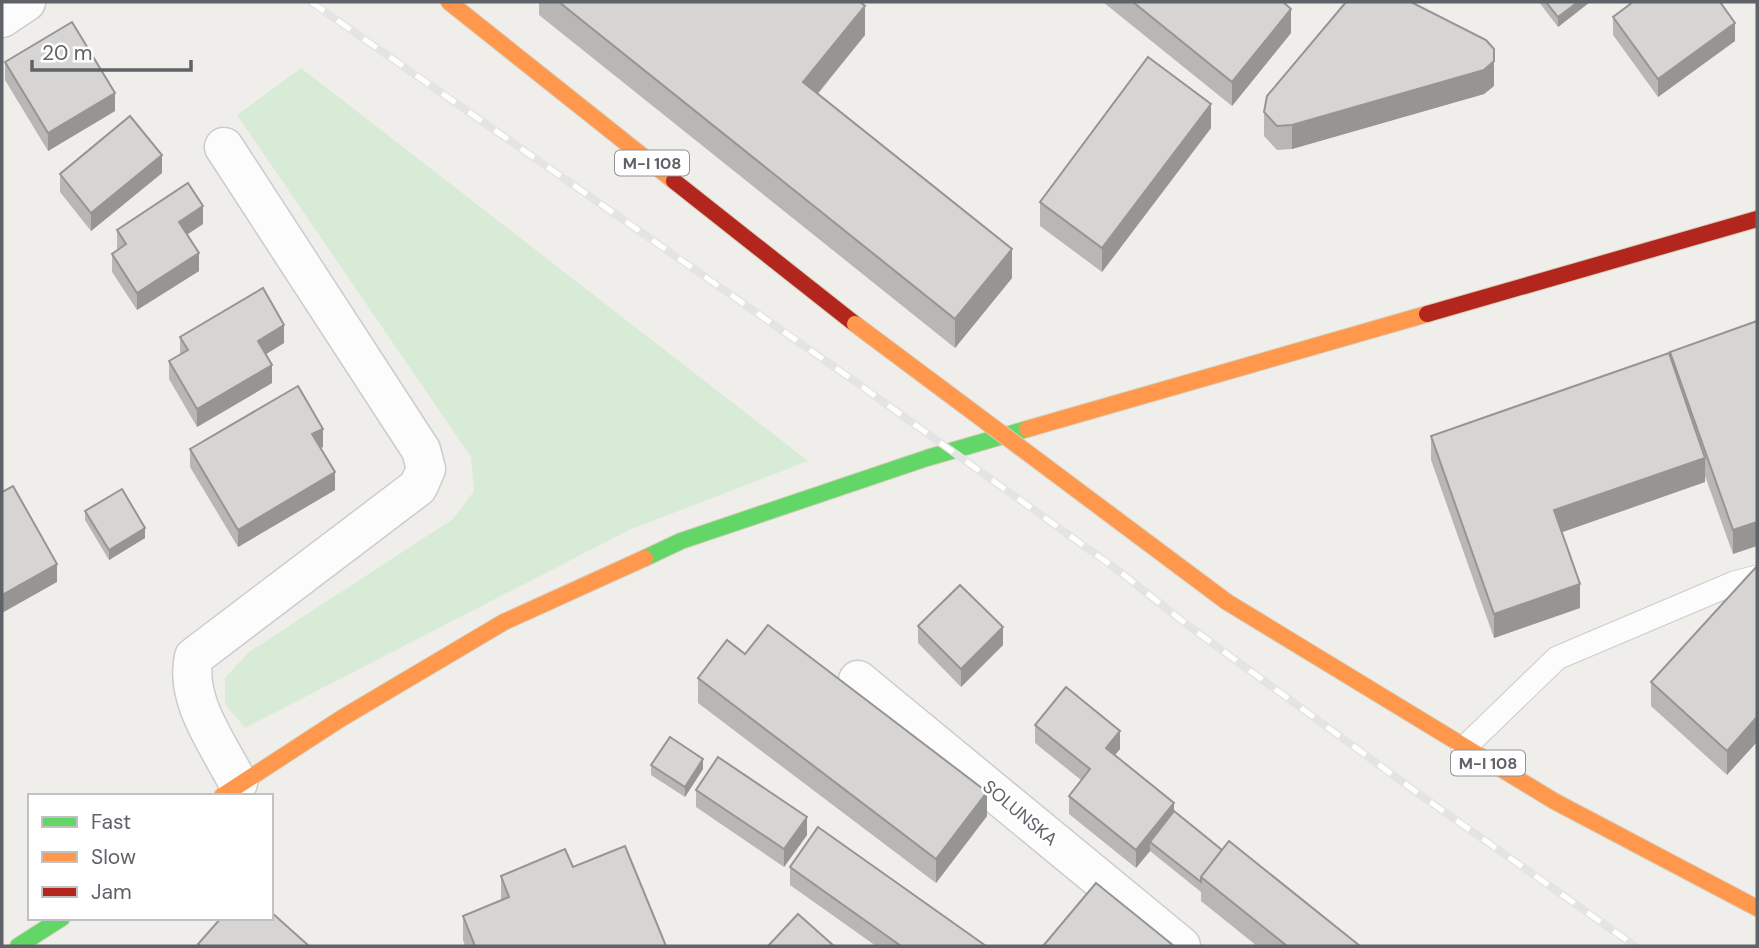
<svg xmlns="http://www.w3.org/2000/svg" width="1759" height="948" viewBox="0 0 1759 948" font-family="'DM Sans',sans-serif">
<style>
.green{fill:#d8ebd6}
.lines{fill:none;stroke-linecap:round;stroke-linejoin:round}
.lane-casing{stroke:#cbcccc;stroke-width:25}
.street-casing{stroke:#cbcccc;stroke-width:41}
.fast-casing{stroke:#d7ceb8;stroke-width:18}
.slow-casing{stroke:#d7ceb8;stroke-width:18}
.jam-casing{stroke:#d7ceb8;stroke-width:18}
.lane{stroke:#fdfcfc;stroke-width:23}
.street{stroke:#fdfcfc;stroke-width:38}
.fast{stroke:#63d668;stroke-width:16}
.slow{stroke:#ff974d;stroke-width:16}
.jam{stroke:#b3261e;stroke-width:16}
.rail-casing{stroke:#e4e4e4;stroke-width:8}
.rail{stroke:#fff;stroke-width:5;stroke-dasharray:16;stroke-linecap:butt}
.slow-bridge-casing{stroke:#d7ceb8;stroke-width:18;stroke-linecap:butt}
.slow-bridge{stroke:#ff974d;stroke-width:16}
.wall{fill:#b8b7b5}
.shaded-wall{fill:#969594}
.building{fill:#d6d5d3;stroke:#969594;stroke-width:2}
.labels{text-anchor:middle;stroke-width:5;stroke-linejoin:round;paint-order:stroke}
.shield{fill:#fff;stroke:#8f9295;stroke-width:2}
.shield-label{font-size:16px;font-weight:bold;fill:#5f6368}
.street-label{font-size:18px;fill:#5f6368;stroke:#fff}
</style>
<rect width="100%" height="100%" fill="#efeeea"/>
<polygon class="green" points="301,68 808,461 629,530 245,728 225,704 225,678 249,652 453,519 474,491 471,457 237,115"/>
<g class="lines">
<defs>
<polyline id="lane" points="1463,749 1557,658 1734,583 1757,577"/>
<g id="street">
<polyline points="2,18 26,2"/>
<path d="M224 147 421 450 426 469 418 487 194 657C184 700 219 745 238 783"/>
<polyline points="858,680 1181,946"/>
</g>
<g id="fast">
<polyline points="645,558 681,541 927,458 1027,429"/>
<polyline points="18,946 62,918"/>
</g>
<g id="slow">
<polyline points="449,2 674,181"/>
<polyline points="1027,429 1427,314"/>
<polyline points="1227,602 1554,801 1757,908"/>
<polyline points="222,796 342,718 504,622 645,558"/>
</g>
<g id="jam">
<polyline points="674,181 855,324"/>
<polyline points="1427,314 1757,219"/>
</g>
</defs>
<use href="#lane" class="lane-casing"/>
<use href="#street" class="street-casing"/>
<use href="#fast" class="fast-casing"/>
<use href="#slow" class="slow-casing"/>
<use href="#jam" class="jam-casing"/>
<use href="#lane" class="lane"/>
<use href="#street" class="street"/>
<use href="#fast" class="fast"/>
<use href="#slow" class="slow"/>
<use href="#jam" class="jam"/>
<defs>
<polyline id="rail" points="311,2 843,373 1119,571 1186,624 1419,794 1635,946"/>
</defs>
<use href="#rail" class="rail-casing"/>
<use href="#rail" class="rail"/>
<defs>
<polyline id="slow-bridge" points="855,324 1227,602"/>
</defs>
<use href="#slow-bridge" class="slow-bridge-casing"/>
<use href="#slow-bridge" class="slow-bridge"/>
</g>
<g class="wall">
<polygon points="539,2 860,2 865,35 818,94 1012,278 955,348 539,15"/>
<polygon points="1103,2 1283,2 1291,33 1232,106"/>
<polygon points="1539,2 1590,2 1558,27"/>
<polygon points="1613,17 1735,41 1658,97 1613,35"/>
<polygon points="1494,61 1494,86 1484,94 1292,149 1277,150 1264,136 1264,112"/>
<polygon points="5,62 115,111 48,151 5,80"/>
<polygon points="1211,128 1102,272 1040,226 1040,202"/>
<polygon points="162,173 91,231 60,192 60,174"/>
<polygon points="203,224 187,234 199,271 137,310 112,272 112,254 118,250 117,248 117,230"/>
<polygon points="1757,321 1733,554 1705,476 1705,482 1562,532 1580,608 1494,638 1431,460 1431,436 1670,357 1670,352"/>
<polygon points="180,337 284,343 266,354 272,383 197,427 169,379 169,361 180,354"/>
<polygon points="323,447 321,448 335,490 238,547 190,467 190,449"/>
<polygon points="85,511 145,538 109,560 85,520"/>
<polygon points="1757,566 1727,775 1651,706 1651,682"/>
<polygon points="918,626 1003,645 961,687 918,643"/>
<polygon points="745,654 987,816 936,883 698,703 698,678"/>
<polygon points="1035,725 1120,749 1115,755 1174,811 1222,850 1360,946 1257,946 1201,901 1201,892 1150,851 1136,868 1069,814 1069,796 1081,780 1035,743"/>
<polygon points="651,765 703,769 685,797 651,775"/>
<polygon points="696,790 807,835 784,867 696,807"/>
<polygon points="573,867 666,946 465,946 463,940 463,916 501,900 501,876"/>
<polygon points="790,867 986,946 876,946 790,885"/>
</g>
<g class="shaded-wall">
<polygon points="1578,2 1590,2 1558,27 1558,17"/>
<polygon points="865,6 865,35 803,111 803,82"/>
<polygon points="1291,9 1291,33 1232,106 1232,82"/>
<polygon points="1735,23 1735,41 1658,97 1658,79"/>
<polygon points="1494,61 1494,86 1484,94 1292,149 1292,125"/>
<polygon points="115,93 115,111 48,151 48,133"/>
<polygon points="1211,104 1211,128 1102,272 1102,248"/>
<polygon points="162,155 162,173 91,231 91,213"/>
<polygon points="203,206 203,224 179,240 179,222"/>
<polygon points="1012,249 1012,278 955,348 955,319"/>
<polygon points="199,253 199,271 137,310 137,293"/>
<polygon points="284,325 284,343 258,359 258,341"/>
<polygon points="272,365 272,383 197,427 197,409"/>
<polygon points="323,429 323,447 312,452 312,434"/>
<polygon points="1705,458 1705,482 1554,535 1554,510"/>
<polygon points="335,472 335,490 238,547 238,530"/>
<polygon points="1757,522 1757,546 1733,554 1733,530"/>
<polygon points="145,528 145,538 109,560 109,550"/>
<polygon points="57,564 57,582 2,613 2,595"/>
<polygon points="1580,584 1580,608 1494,638 1494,614"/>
<polygon points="1003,627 1003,645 961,687 961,669"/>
<polygon points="1757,717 1757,742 1727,775 1727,751"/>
<polygon points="1120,731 1120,749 1106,766 1106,748"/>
<polygon points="703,759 703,769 685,797 685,787"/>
<polygon points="987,792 987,816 936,883 936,859"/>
<polygon points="1174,803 1174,821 1150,842 1150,851 1136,868 1136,850"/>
<polygon points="807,817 807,835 784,867 784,849"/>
</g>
<g class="building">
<polygon points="559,2 860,2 865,6 803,82 1012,249 955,319"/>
<polygon points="1133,2 1283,2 1291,9 1232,82"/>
<polygon points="1346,2 1411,2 1486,40 1494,49 1494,61 1484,70 1292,125 1277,126 1264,112 1267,96"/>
<polygon points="1546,2 1578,2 1558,17"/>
<polygon points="1633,2 1720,2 1735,23 1658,79 1613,17"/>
<polygon points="72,22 115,93 48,133 5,62"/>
<polygon points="1148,57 1211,104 1102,248 1040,202"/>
<polygon points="130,116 162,155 91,213 60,174"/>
<polygon points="188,183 203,206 179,222 199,253 137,293 112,254 126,244 117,230"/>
<polygon points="263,288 284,325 258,341 272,365 197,409 169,361 188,350 180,337"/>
<polygon points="1757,321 1757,522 1733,530 1670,352"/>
<polygon points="1669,353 1705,458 1554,510 1580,584 1494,614 1431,436"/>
<polygon points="298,386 323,429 312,434 335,472 238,530 190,449"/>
<polygon points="13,486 57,564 2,595 2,492"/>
<polygon points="122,489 145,528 109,550 85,511"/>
<polygon points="1757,566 1757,717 1727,751 1651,682"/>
<polygon points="960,585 1003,627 961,669 918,626"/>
<polygon points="768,625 987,792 936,859 698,678 727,640 745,654"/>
<polygon points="1066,687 1120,731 1106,748 1174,803 1136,850 1069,796 1090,769 1035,725"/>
<polygon points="670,737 703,759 685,787 651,765"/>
<polygon points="718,757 807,817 784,849 696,790"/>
<polygon points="1174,811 1222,850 1201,877 1201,882 1150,842"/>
<polygon points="818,827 986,946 901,946 790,867"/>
<polygon points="1229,841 1360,946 1287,946 1201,877"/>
<polygon points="625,846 666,946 475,946 463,916 509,897 501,876 565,849 573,867"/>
<polygon points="1096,883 1174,946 1043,946"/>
<polygon points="271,912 309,946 201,946 198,944 221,918 271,918"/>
<polygon points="798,914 834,946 768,946"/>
</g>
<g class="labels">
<g class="shield">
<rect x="615" y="150.5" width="74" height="25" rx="5"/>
<rect x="1451" y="750.5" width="74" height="25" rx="5"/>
</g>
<g class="shield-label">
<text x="652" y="169">M-I 108</text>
<text x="1488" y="769">M-I 108</text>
</g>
<g class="street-label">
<text transform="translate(1020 813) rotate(40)" y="6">SOLUNSKA</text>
</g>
</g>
<rect width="1759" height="948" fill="none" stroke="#5f6368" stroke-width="7"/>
<rect x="28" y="794" width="245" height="126" fill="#ffffff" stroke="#bfc1c3" stroke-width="2"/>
<rect x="42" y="817" width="35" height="10" fill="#63d668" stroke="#bfc1c3" stroke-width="2"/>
<text x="91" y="829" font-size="21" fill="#5f6368">Fast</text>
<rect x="42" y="852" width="35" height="10" fill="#ff974d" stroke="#bfc1c3" stroke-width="2"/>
<text x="91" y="864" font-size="21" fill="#5f6368">Slow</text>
<rect x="42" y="887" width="35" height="10" fill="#b3261e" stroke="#bfc1c3" stroke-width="2"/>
<text x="91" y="899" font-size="21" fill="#5f6368">Jam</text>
<path d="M32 60v10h159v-10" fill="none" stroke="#5f6368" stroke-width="3.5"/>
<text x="42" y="60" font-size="21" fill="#5f6368" stroke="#ffffff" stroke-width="5" paint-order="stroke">20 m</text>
</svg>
